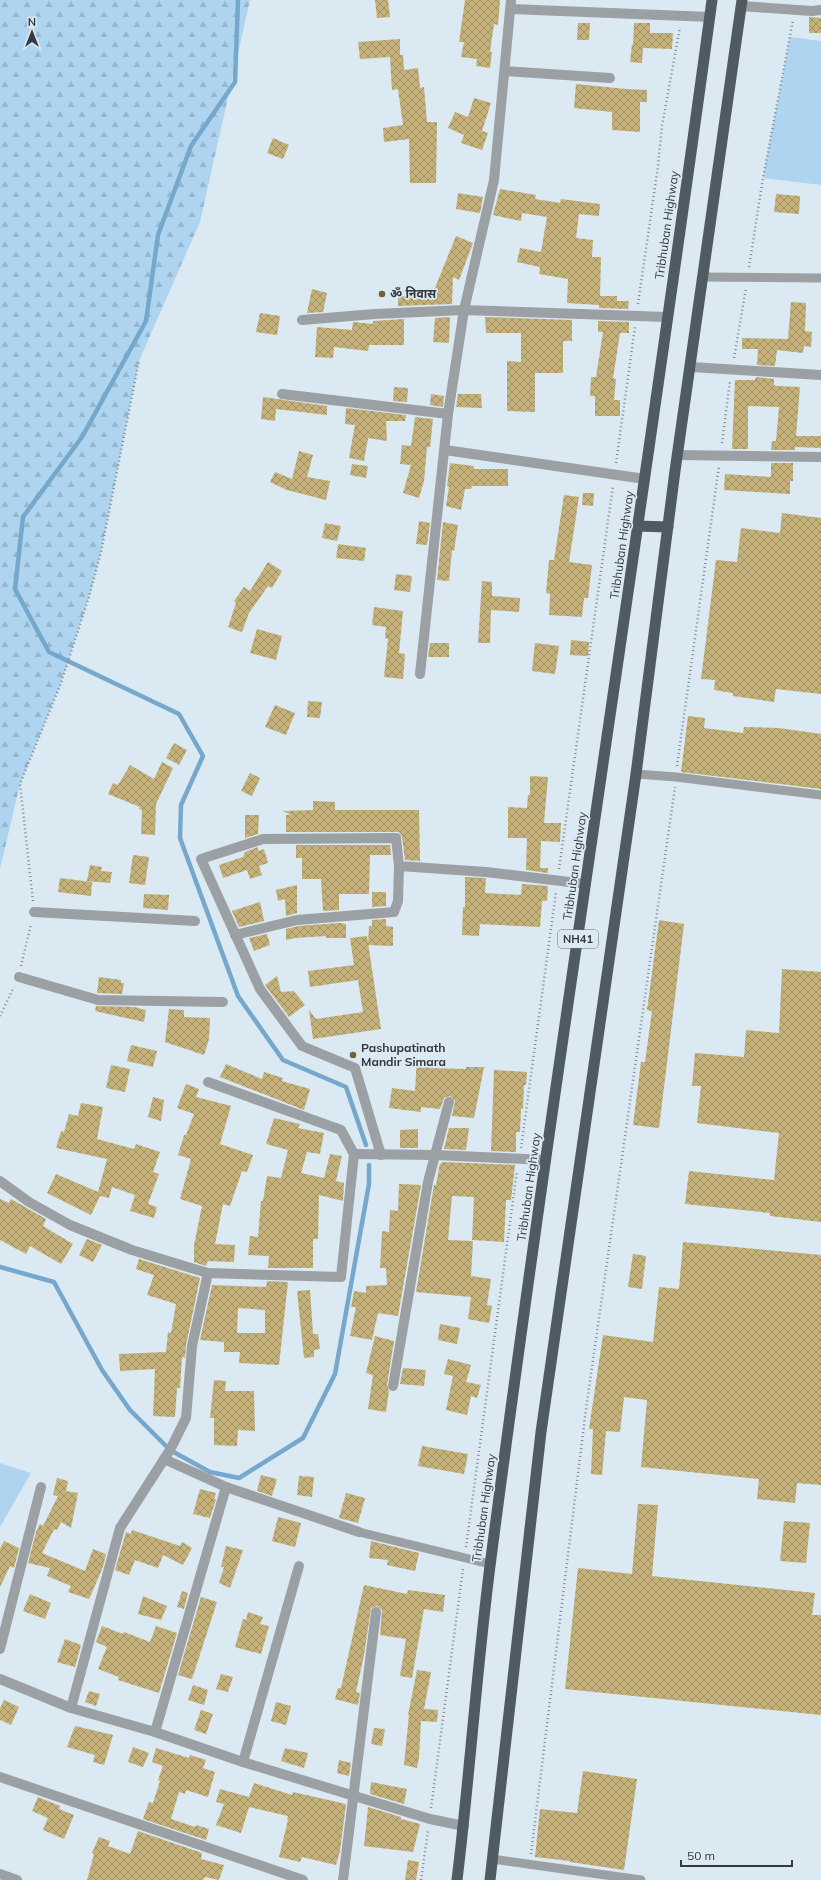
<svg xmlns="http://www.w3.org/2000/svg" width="821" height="1880" viewBox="0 0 821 1880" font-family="Mulish,'Noto Sans Devanagari',sans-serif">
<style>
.grass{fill:#afd4ef}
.forest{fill:url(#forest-firs)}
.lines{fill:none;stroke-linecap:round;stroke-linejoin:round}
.stream{stroke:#75a8cc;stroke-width:4.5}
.building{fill:url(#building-cross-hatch);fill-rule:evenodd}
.path{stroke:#7f8990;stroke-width:2.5;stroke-dasharray:1 3;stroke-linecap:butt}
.service{stroke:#9aa0a4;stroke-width:9}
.minor{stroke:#9aa0a4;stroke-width:10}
.trunk{stroke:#505a62;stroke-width:11}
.poi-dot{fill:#746331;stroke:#dbe9f3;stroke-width:1.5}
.labels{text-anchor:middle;stroke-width:3.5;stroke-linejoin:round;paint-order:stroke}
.shield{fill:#dbe9f3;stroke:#656e74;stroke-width:1}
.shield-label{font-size:11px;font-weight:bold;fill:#33393d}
.street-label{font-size:12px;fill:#33393d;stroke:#dbe9f3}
.poi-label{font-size:12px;font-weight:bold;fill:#33393d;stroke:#dbe9f3;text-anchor:start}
</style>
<defs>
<pattern id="forest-firs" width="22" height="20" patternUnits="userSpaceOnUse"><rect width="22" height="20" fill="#afd4ef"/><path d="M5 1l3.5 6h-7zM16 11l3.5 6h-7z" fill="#97b7ce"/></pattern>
<pattern id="building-cross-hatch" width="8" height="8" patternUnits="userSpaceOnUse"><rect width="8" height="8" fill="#c5b17a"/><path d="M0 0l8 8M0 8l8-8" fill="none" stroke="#a19165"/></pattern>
</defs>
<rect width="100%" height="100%" fill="#dbe9f3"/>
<g class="grass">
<polygon points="790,37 821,41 821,185 763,178"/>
<polygon points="0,1463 31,1473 0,1527"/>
</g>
<polygon class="forest" points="0,0 250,0 200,222 139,361 101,552 89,597 61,683 20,784 0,869"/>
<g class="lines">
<g class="stream">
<polyline points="238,0 235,82 191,146 158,235 146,321 82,437 23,517 15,589 49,652 179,714 203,756 181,805 180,838 238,996 283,1060 346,1087 366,1145"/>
<polyline points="0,1267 54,1282 102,1370 130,1410 170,1450 210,1472 239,1478 303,1438 335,1374 369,1184 369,1165"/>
</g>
</g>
<g class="building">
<polygon points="375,0 388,0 390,17 377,18"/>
<polygon points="465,0 500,0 498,25 494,24 490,52 492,52 490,68 476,66 477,59 461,57 464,42 459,42"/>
<polygon points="809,17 821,18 821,33 809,33"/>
<polygon points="578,23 590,23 589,40 577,40"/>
<polygon points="634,23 650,23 650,33 673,33 672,49 643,48 642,63 630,62 632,44 633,45"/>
<polygon points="400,39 400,55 403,55 404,70 418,68 420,88 424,87 427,122 437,122 436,183 410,183 409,139 384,142 383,128 403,125 398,89 392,90 390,57 360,59 358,42"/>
<polygon points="576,84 626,89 647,90 647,102 640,102 640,132 612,130 612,112 574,108"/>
<polygon points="474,98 491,103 482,131 488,133 482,150 461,143 464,135 448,128 455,112 468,117"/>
<polygon points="273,138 289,145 283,159 267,153"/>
<polygon points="500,189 536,195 535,199 560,203 561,199 600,204 599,216 579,214 576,238 593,240 592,257 601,257 600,296 617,296 617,301 629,301 628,309 599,308 599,305 567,303 568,279 539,274 540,267 517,262 520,248 541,252 547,217 522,213 521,221 493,215"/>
<polygon points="458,193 483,197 480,213 456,209"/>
<polygon points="776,194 800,196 799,214 774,212"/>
<polygon points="456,236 473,243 459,280 453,277 452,304 398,306 398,296 433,296 433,288 435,288"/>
<polygon points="312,289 327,293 323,312 307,313"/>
<polygon points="791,302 806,303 805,331 812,332 811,347 804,346 803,353 777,350 775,366 757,365 758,349 742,349 742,338 788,339"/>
<polygon points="260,313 280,316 277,335 256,332"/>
<polygon points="450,317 449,343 433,342 435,318"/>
<polygon points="485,317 572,320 572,341 563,341 563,373 535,373 535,412 507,411 507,361 521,362 521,333 486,333"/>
<polygon points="404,319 404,345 369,345 368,351 334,347 333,358 315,357 317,327 352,330 353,322 373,324 373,321"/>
<polygon points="598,321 629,322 629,333 620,333 613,378 616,379 614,400 620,400 620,416 595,416 595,396 590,396 591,377 596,377 603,332 598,332"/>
<polygon points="756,377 774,379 774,385 777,386 800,387 796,436 821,436 821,448 795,447 795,450 771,450 772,441 776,441 779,407 748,406 748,449 732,449 735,380 755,380"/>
<polygon points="394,387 408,388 407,402 393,401"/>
<polygon points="431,394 444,396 443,407 430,405"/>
<polygon points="458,394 481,394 482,408 456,407"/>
<polygon points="263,397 327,406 327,415 276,409 275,421 261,419"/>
<polygon points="346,408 406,415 405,421 386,421 387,441 368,438 364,461 349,458 355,425 345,424"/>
<polygon points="415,417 433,419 430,447 427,447 424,481 419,498 403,493 411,465 400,464 402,445 411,446"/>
<polygon points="299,451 313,455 307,477 330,481 326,500 287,490 270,482 275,472 292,479"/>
<polygon points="450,463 474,466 474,469 508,469 508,486 472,486 471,489 465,489 461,510 446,506 449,487 447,486"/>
<polygon points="771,463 793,463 793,481 790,481 790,494 724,490 725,474 771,477"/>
<polygon points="352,464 368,466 366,478 350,475"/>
<polygon points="583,493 594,493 593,506 582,505"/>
<polygon points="564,495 579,497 569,562 592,565 588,598 584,598 582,617 549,615 550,594 546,593 549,560 554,560"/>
<polygon points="782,513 821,518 821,694 776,689 774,702 733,696 733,693 714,690 715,680 701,679 716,560 737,562 741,528 780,533"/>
<polygon points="419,521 430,523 427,545 416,544"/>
<polygon points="443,522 458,525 454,551 452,550 449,581 437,580"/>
<polygon points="325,523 341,526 337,541 322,538"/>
<polygon points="338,544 366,548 364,561 336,558"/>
<polygon points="268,562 282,571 272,588 268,586 249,613 242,632 228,627 236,603 234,601 244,587 250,591"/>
<polygon points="396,574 412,576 410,592 394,590"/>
<polygon points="482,581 492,582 492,596 520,598 519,612 491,610 490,643 478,643"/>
<polygon points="374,607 403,611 399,653 405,654 403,679 384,677 388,639 385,638 386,627 372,625"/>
<polygon points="257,629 282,636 276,660 250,653"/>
<polygon points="571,640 589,642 588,656 570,655"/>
<polygon points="430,643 449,643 449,657 428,657"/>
<polygon points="535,643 559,646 555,674 532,671"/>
<polygon points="308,701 322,702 320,718 307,717"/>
<polygon points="275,705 295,713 286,735 265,727"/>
<polygon points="688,716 705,718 704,728 743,733 744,727 779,728 821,734 821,789 681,772"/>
<polygon points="174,743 187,750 179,765 166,758"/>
<polygon points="162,762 173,768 156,804 155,835 141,834 142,810 139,809 140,807 108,794 113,783 118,785 130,765 154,779"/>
<polygon points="250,773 260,778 252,796 241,791"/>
<polygon points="530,776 548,777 544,823 561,823 560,842 541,841 540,868 548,868 548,873 526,870 527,838 508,838 508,807 527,808 528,795 530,795"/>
<polygon points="313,801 335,802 335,810 419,810 420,861 405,860 402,837 399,832 286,832 286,815 291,815 283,811 313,810"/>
<polygon points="245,815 259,815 258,834 245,838"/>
<polygon points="296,845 390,845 391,855 370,855 369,894 339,894 339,910 323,911 321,879 302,879 302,858 296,858"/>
<polygon points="258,847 258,851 264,849 268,863 259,866 262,875 250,879 247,870 223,878 219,865 243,857 245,852"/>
<polygon points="133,855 149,857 145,885 129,883"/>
<polygon points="90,865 102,867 101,871 112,872 110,883 87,881"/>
<polygon points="465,877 486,878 485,893 521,895 522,884 548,886 547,901 542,901 540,927 480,924 479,936 462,935 463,907 465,907"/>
<polygon points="60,878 92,882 91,896 58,892"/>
<polygon points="297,885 297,913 286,916 285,899 278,901 276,890"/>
<polygon points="372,892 386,892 386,906 372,907"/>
<polygon points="144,894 169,895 168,910 143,908"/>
<polygon points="260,902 264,921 239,927 232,911"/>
<polygon points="386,919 386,926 393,927 393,946 368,945 369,926 372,926 372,920"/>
<polygon points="659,920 684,924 659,1128 633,1125 641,1062 645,1062 652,1011 647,1010"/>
<polygon points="340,923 346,924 346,938 326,938 326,936 295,938 286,940 286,929 298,926"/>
<polygon points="267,934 270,945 254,951 249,938"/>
<polygon points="367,936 381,1029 313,1039 309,1010 316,1019 363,1012 358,980 310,987 308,971 354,965 350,938"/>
<polygon points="782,969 821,972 821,1222 770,1216 770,1213 685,1204 689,1171 774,1180 779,1133 697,1123 701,1086 692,1086 695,1053 744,1057 746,1030 779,1033"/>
<polygon points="277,976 281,992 294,991 305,1005 289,1017 265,985"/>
<polygon points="99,977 121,980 121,983 124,983 122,994 97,993"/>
<polygon points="96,1006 134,1007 146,1010 144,1022 95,1011"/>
<polygon points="169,1009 184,1010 184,1017 210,1018 209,1039 204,1055 165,1042"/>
<polygon points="131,1045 157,1051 153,1067 127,1061"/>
<polygon points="417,1059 429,1059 428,1068 466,1069 466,1067 484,1067 474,1118 452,1116 455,1101 450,1096 444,1098 440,1109 421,1107 421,1112 389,1108 392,1088 415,1091"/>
<polygon points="226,1064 262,1079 264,1072 283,1078 282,1081 310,1089 304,1110 220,1077"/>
<polygon points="111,1065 130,1069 125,1092 106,1088"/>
<polygon points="494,1070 527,1072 526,1085 524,1085 523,1109 521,1109 520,1132 516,1132 516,1152 491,1151"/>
<polygon points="186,1084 199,1089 196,1097 231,1106 220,1144 253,1155 247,1172 242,1171 230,1206 223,1204 215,1244 235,1245 234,1262 208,1261 206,1266 194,1262 194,1245 202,1206 180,1199 191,1159 178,1155 184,1135 186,1135 194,1114 177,1108"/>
<polygon points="153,1097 164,1100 161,1121 148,1117"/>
<polygon points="81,1103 103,1107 97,1139 134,1149 136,1144 160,1152 153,1172 159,1174 148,1204 157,1207 154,1218 130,1211 135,1195 112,1187 109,1198 100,1196 91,1215 47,1193 56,1174 98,1192 107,1159 56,1148 61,1131 64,1132 69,1114 78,1116"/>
<polygon points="274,1118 300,1124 298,1128 324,1133 320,1154 307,1152 301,1173 324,1178 330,1154 342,1156 336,1181 344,1183 343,1201 319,1195 318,1239 313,1239 313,1268 268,1268 269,1256 248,1255 250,1236 258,1237 261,1201 263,1201 267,1176 281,1178 288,1150 266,1144"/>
<polygon points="449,1128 469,1128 466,1150 444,1149"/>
<polygon points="418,1129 418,1148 400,1148 400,1130"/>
<polygon points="442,1162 515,1165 511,1200 506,1200 504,1242 472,1240 474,1197 452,1196 448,1240 473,1241 471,1276 491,1279 487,1305 492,1306 489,1323 468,1319 471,1297 416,1292 434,1185 436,1185 440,1163 442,1164"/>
<polygon points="399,1184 421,1185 398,1316 378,1313 372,1340 350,1336 356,1307 351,1307 354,1291 366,1293 366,1286 387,1285 386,1268 380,1268 382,1231 389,1232 390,1210 398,1211"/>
<polygon points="0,1199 9,1203 11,1199 46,1219 43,1226 73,1244 61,1264 30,1246 26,1254 0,1240"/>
<polygon points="87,1239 102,1245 93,1262 79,1255"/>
<polygon points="683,1242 821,1255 821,1485 797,1483 795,1503 757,1499 759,1479 641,1467 647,1400 624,1397 620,1432 606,1431 602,1475 591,1474 593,1429 589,1429 603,1335 653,1342 659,1287 679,1289"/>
<polygon points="633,1254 646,1256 642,1289 628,1287"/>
<polygon points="139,1259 200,1278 186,1345 185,1358 182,1357 180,1388 177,1388 175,1417 153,1416 155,1369 120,1371 119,1354 166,1352 168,1332 171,1333 176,1304 147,1295 154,1275 136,1269"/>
<path d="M267 1281 288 1282 279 1365 239 1363 240 1352H224V1342L200 1340 212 1285 266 1287ZM238 1308 265 1310V1333H237Z"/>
<polygon points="310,1290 313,1334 318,1334 320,1349 314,1350 314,1357 304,1358 297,1291"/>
<polygon points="440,1324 460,1328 457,1344 438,1340"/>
<polygon points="375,1336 394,1341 387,1385 389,1391 386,1412 368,1409 373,1375 366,1373"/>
<polygon points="448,1359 471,1365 466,1382 481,1385 477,1398 471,1396 467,1415 446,1410 453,1376 444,1374"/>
<polygon points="403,1368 426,1370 424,1386 400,1384"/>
<polygon points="214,1380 226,1381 225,1391 254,1391 255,1431 238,1430 237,1446 214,1445 214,1418 210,1418"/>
<polygon points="422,1446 468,1454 464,1474 418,1466"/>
<polygon points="261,1475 277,1479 272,1496 257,1491"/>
<polygon points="299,1476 314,1477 312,1497 297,1495"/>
<polygon points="57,1478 68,1481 66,1491 78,1493 71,1528 61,1522 57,1530 54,1529 42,1553 85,1571 93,1549 106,1554 103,1567 89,1599 68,1592 71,1586 47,1576 50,1568 28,1563 36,1532 40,1524 43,1526 58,1496 53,1495"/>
<polygon points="200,1489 216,1493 214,1499 216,1499 210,1518 193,1514"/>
<polygon points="346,1493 365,1498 358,1523 339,1518"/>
<polygon points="638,1504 658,1505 652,1576 815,1593 812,1615 821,1615 821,1715 565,1689 578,1568 632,1574"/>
<polygon points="278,1517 301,1523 295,1547 272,1541"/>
<polygon points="784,1521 810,1523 806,1563 780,1561"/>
<polygon points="132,1530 180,1546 182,1542 192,1548 183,1565 163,1555 158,1568 135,1560 129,1575 115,1570 126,1532 131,1534"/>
<polygon points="4,1541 19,1548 14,1568 10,1566 0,1587 0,1549"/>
<polygon points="371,1541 419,1553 415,1571 387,1565 388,1560 369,1558"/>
<polygon points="226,1546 243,1550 230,1588 219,1583 224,1567 221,1567"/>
<polygon points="364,1585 407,1594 408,1590 445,1595 443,1612 424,1609 412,1678 400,1676 406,1639 380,1635 382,1610 377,1606 371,1608 364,1655 356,1692 360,1693 358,1705 335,1699 338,1688 341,1688"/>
<polygon points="182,1591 188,1593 184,1609 177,1607"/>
<polygon points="30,1594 51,1603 45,1619 23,1611"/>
<polygon points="143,1596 167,1606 161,1620 138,1614"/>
<polygon points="201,1597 217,1602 192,1679 178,1675"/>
<polygon points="248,1612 263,1617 260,1624 269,1626 261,1654 235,1647 243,1619 246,1620"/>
<polygon points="102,1626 123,1634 124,1632 150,1642 156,1626 177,1633 159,1693 118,1680 119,1677 98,1669 107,1647 96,1642"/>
<polygon points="65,1639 81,1645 75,1667 57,1662"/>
<polygon points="417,1670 431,1672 424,1709 438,1710 437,1722 421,1721 419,1757 417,1768 404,1765 409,1715 408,1715"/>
<polygon points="221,1674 233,1677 228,1692 216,1689"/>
<polygon points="193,1685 208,1690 204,1705 188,1700"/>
<polygon points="89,1691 100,1694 96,1706 85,1702"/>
<polygon points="4,1700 19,1707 11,1725 0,1720 0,1708"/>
<polygon points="276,1702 291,1706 286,1725 271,1721"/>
<polygon points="201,1710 213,1714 206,1734 194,1730"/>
<polygon points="75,1726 113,1735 104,1765 93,1762 95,1755 67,1747"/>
<polygon points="374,1728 385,1729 382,1746 371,1744"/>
<polygon points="133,1747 149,1753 143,1767 128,1762"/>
<polygon points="156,1748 189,1758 190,1755 206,1760 203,1768 215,1772 208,1797 186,1790 185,1794 179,1792 171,1819 195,1827 196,1825 209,1829 206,1840 143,1819 149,1802 153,1803 160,1781 158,1780 163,1766 152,1762"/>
<polygon points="285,1748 308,1753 304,1768 281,1761"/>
<polygon points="339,1760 351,1763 349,1776 337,1773"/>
<polygon points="583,1771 637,1779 624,1870 570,1862 570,1861 535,1857 540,1809 577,1813"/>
<polygon points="371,1782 407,1789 404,1804 370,1794"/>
<polygon points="254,1783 292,1795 293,1792 346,1804 340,1851 336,1865 302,1857 300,1862 279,1857 288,1820 287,1820 288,1816 249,1807 241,1833 216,1825 224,1804 216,1802 220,1789 249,1797"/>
<polygon points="38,1797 60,1806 59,1809 74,1815 64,1839 43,1830 48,1818 32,1811"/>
<polygon points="368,1807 401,1817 401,1819 420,1824 413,1852 364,1846"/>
<polygon points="138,1831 202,1853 201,1859 224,1865 219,1880 205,1877 203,1880 87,1880 94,1854 92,1853 99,1837 110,1841 108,1846 130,1854"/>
<polygon points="408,1860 419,1862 416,1880 405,1880"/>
</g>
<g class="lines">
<g class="path">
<polyline points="749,267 763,178 793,20"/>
<polyline points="638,304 658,166 662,126 680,27"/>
<polyline points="734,358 746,288"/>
<polyline points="722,443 730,381"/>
<polyline points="616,463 635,327"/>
<polyline points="677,766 719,466"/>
<polyline points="559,869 613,486"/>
<polyline points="33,901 20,784 61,683 89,597 101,552 139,361"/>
<polyline points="21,966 31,924"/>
<polyline points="0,1016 14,987"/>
<polyline points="521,1148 556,892"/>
<polyline points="466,1547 517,1171"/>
<polyline points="431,1808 463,1569"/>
<polyline points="531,1854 586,1409 675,787"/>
<polyline points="421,1880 428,1831"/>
</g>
<g class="service">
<polyline points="703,277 821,278"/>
<polyline points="636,774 676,777 821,795"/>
<polyline points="359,1532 490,1564"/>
<polyline points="492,1859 641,1880"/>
</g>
<g class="minor">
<polyline points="741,6 812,11 821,10"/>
<polyline points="511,9 710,17"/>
<polyline points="505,71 610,78"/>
<polyline points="302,320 375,314 464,310 667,317"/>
<polyline points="691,367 821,375"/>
<polyline points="282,394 448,414"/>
<polyline points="445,450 645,479"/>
<polyline points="678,455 821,457"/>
<polyline points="420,674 448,414 464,310 494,180 511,0"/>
<polyline points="34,912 195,921"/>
<polyline points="235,935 297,920 394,912 398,901 399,866"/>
<polyline points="19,977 98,1000 223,1002"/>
<polyline points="354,1154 435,1155 449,1102"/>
<polyline points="381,1155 355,1068 302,1046 260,989 201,859 263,839 396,838 399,866 486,872 586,884"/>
<polyline points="0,1181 29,1202 70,1225 132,1250 181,1265 208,1273 341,1277 354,1154 341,1130 208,1082"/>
<polyline points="393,1386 428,1182 435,1155 546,1160"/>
<polyline points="164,1459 226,1487 359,1532"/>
<polyline points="0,1649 41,1487"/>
<polyline points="0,1679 71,1708 155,1732 243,1762 430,1819 464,1826"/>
<polyline points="71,1708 120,1528 170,1450 186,1418 192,1346 208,1273"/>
<polyline points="155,1732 226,1487"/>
<polyline points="243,1762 299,1566"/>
<polyline points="0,1777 303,1880"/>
<polyline points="0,1874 17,1880"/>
<polyline points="343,1880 376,1612"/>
</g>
<g class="trunk">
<polyline points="637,526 668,527"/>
<path d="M457 1880C470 1773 477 1665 491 1558 559 1038 642 520 712 0"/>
<polyline points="490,1880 541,1432 636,774 675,471 742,0"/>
</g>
</g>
<g class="poi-dot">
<circle cx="382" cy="294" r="4"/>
<circle cx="353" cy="1055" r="4"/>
</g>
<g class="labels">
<rect class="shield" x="558" y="930" width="40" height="18" rx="3"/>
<g class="shield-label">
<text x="578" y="943">NH41</text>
</g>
<g class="street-label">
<text transform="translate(667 225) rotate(-82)" y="4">Tribhuban Highway</text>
<text transform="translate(622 545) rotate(-82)" y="4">Tribhuban Highway</text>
<text transform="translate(575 866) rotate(-82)" y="4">Tribhuban Highway</text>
<text transform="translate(529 1187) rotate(-82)" y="4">Tribhuban Highway</text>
<text transform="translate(484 1508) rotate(-82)" y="4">Tribhuban Highway</text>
</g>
<g class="poi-label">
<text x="390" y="298">ॐ निवास</text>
<text x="361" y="1052">Pashupatinath<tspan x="361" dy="14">Mandir Simara</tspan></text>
</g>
</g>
<g transform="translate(32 32)" stroke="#dbe9f3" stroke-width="3" paint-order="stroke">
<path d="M0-3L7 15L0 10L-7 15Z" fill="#33393d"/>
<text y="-6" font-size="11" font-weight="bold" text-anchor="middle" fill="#33393d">N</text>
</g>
<path d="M681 1860v6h111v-6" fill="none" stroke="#33393d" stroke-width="2"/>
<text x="687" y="1860" font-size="12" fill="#33393d" stroke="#dbe9f3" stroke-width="3" paint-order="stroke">50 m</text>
</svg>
